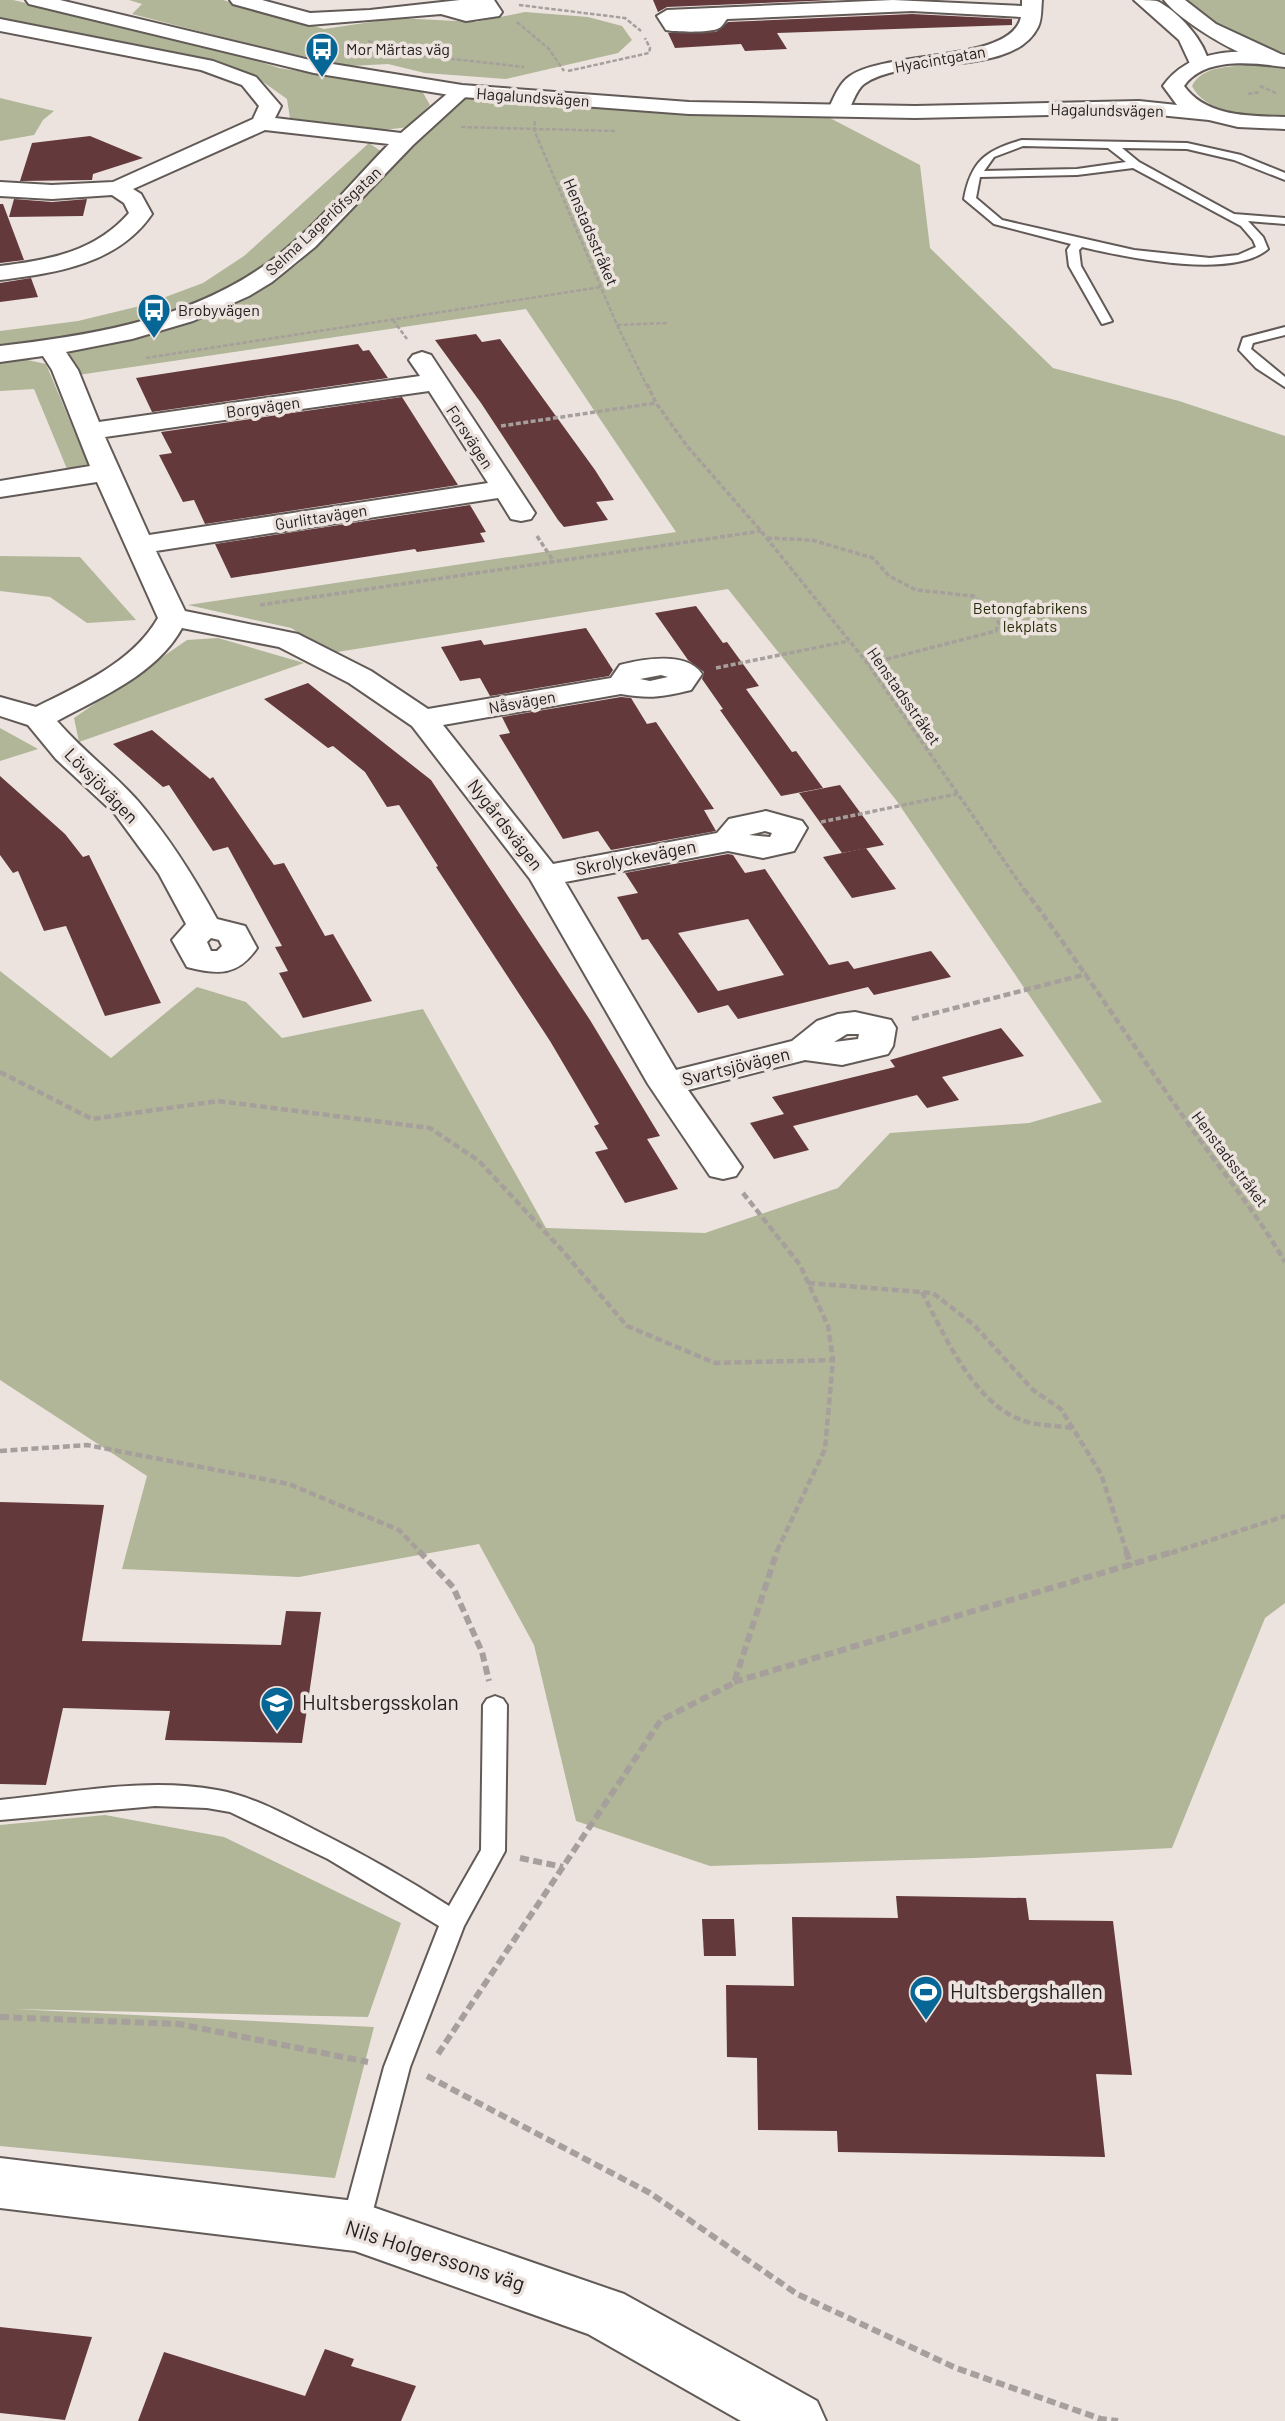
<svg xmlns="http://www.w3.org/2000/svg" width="1285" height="2421" viewBox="0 0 1285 2421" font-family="Barlow,sans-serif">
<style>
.green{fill:#b0b697}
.building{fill:#64393c;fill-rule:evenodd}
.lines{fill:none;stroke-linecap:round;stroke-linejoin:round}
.service-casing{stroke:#625a56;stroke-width:4}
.minor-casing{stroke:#625a56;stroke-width:4}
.tertiary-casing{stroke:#625a56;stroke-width:4}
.motorway-casing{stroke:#625a56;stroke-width:4}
.path-far3{stroke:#a69f9c;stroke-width:2.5;stroke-dasharray:4.5 2;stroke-linecap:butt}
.path-far2{stroke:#a69f9c;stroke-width:3.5;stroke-dasharray:5 2.5;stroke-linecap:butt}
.path-far1{stroke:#a69f9c;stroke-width:4.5;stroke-dasharray:7 3.5;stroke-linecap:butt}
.path{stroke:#a69f9c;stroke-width:6;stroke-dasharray:9 4.5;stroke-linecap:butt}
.service{fill:#fff;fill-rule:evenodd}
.minor{fill:#fff;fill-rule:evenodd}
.tertiary{fill:#fff;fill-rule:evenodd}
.motorway{fill:#fff;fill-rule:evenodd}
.path-bridge{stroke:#a69f9c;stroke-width:2.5;stroke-dasharray:4.5 2;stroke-linecap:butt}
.labels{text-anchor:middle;stroke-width:7;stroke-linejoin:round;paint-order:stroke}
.far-poi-label{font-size:16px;fill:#23201f;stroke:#ece3df;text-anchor:start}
.far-street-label{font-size:16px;fill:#23201f;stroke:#ece3df}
.far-park-label{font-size:16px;fill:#272d09;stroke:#ece3df}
.street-label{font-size:18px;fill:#23201f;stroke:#ece3df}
.near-poi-label{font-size:21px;fill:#23201f;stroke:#ece3df;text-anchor:start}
.near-street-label{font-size:21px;fill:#23201f;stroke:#ece3df}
</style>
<rect width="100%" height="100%" fill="#ece3df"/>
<g class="green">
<polygon points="0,0 13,0 231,52 279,68 422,91 430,105 409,127 384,130 290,118 287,99 259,79 217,61 0,21"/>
<polygon points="129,0 223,0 324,29 398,18 476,22 525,12 588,17 622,26 632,40 618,53 506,79 425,73 388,64 350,66 268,49 132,14 142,4"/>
<polygon points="1186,0 1285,0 1285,53 1221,30"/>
<path d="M1248 65 1285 67V116C1256 116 1207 116 1192 86 1202 66 1228 67 1248 65Z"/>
<polygon points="468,95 688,112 828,117 920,165 930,248 1053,368 1179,401 1285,436 1285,1603 1265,1618 1172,1848 974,1858 710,1866 576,1821 534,1645 479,1544 299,1577 122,1569 147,1476 0,1380 0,971 111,1058 197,987 246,1002 282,1038 423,1009 546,1228 705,1233 838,1188 890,1133 1029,1123 1102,1102 896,800 728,589 331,653 291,628 188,605 676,532 526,309 78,375 66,350 164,329 251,295 298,264 436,122"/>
<polygon points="0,98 54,111 43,120 34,135 0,141"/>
<path d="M369 143 382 152C346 188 312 229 273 261 213 312 77 339 0 345V331L78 321 144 305 203 283 244 256Z"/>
<polygon points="14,357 46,364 88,464 67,469 34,389 0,391 0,359"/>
<polygon points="0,556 80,557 136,620 87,623 50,597 0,591"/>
<polygon points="218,638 304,663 79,742 74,718 187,640"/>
<polygon points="0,728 38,749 0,761"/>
<polygon points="105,1815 224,1837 401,1923 368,2017 14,2009 374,2027 335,2178 0,2146 0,1825"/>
</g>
<g class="building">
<polygon points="653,0 834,0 667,7 658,12"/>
<polygon points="912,14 1012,19 1012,25 777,33 787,49 745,51 741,44 675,48 668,33 716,32 728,22"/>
<polygon points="90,136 143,158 93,174 92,180 20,181 32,143"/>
<polygon points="14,199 52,202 87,199 83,216 9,217"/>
<polygon points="0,204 3,204 24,260 0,263"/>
<polygon points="31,278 38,297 0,302 0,283"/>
<polygon points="476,334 482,342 500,339 595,470 614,500 596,502 608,520 564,527 558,520 481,403 435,340"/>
<polygon points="358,344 363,351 369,350 388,378 152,412 136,378"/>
<polygon points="402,397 458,485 205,524 194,500 183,502 159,455 172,453 161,432"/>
<polygon points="470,505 486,532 480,533 485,542 417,552 415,549 231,578 215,544"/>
<polygon points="696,606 723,643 727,642 759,686 746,689 792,752 796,751 823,788 781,796 720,710 723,709 702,679 704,672 688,660 655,613"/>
<polygon points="586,628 613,670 609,676 490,696 480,678 460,681 441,647 481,640 484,645"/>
<polygon points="308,683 431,780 590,1020 660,1136 647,1139 678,1189 625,1203 595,1152 608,1149 594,1126 599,1124 550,1041 436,867 438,866 399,805 387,807 365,772 333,746 328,748 264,699"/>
<polygon points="621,697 631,698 647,724 656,722 714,809 704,810 716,831 611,850 598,831 563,839 499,735 510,733 502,717"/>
<polygon points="152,730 210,779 213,777 274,865 284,863 325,936 333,934 372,1001 303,1018 279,973 288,971 275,947 282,946 228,847 213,851 169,785 163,787 113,744"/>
<polygon points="0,776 65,834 83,857 89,855 161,1003 105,1016 66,926 44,931 18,871 13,873 0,855"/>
<polygon points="840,785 884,845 842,853 799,793"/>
<polygon points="866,848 896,889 852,898 823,857"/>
<path d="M728 854 733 855 745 873 765 869 829 965 848 961 854 969 931 951 951 977 874 995 868 987 738 1019 728 1005 698 1013 648 939 642 940 617 897 638 893 625 873ZM748 919 784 975 718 991 678 933Z"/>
<polygon points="1001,1028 1024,1056 942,1077 959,1100 927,1108 917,1095 793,1126 809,1150 774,1159 750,1123 784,1114 772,1097 895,1067 890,1060"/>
<polygon points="0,1502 104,1505 82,1641 281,1645 286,1611 321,1612 302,1743 165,1740 170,1711 63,1708 46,1785 0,1784"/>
<polygon points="896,1896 1026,1898 1029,1920 1113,1921 1132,2075 1096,2074 1105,2157 838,2152 837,2131 758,2130 757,2058 727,2057 726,1985 794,1986 792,1917 898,1918"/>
<polygon points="702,1919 734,1919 736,1956 704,1956"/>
<polygon points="0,2327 92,2337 65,2420 0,2413"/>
<polygon points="325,2349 354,2359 351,2366 416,2386 401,2421 138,2421 164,2352 305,2396"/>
</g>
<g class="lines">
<defs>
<g id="service">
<path d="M1022 140 1187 143 1241 155 1285 173V180L1234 160 1187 149 1122 148 1139 162 1234 214 1285 218V224L1248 221 1263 237 1268 249C1232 280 1125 257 1082 247L1079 250 1081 266 1112 321 1102 324 1069 266 1067 250 1071 244 994 224 964 199C971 161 986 150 1022 140ZM1023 146 1108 148 1126 162 1077 169 984 171 994 157ZM1133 168 1241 226 1253 240 1256 247 1238 255 1210 258 1134 250 1002 220 976 198 980 177 1077 175Z"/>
<polygon points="1285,327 1285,335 1253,343 1251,349 1285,377 1285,387 1256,368 1239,350 1243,338"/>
<path d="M495 1696 503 1699 507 1705 505 1851 464 1926 410 2067 369 2226 365 2235 355 2239 345 2235 341 2226 384 2067 439 1926 328 1859 230 1812 207 1808 155 1806 0 1820V1800C71 1793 146 1777 217 1790 252 1796 284 1814 315 1830 361 1853 406 1878 449 1906L481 1850 483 1705 487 1699Z"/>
</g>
<g id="minor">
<polygon points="230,0 262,0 310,13 370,10 460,0 494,0 502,12 499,16 466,21 441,14 309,25 233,4"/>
<path d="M893 0 1022 6V0H1042C1041 9 1042 19 1038 27 1012 79 908 53 864 84 855 91 852 107 845 116H831L827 112C833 100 838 84 850 76 887 50 1011 63 1021 17L912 11 727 19C726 20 721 28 719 28 712 33 675 32 666 30L657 16 667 10Z"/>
<path d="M0 19 213 61 256 77 281 106 275 118 401 133 455 87H469L472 91 413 145 315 247 272 282 249 296 193 321 132 339 66 352 78 370 99 422 420 376 409 360 413 355 422 352 431 355 535 513 531 519 521 521 511 519 498 498 156 551 185 611 298 634 371 671 428 709 611 678 620 665C644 659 686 651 702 674L691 690C662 697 650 699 621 694L443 725 553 864 717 833 729 819 766 811 802 821 807 828 794 851 763 858 728 851 565 882 676 1070 792 1041 817 1021 838 1014 855 1012 891 1020 896 1028 893 1046 888 1054 842 1065 805 1060 688 1090 742 1167 736 1176 723 1179 710 1176 648 1084 530 879 412 726 349 683 279 647 182 628C157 674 101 697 57 721 82 750 113 773 138 801 169 837 194 877 217 919L245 926 257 948C238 976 218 975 187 967L172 940 186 924 159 874 115 814 56 759 28 725 0 716V697L36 707C80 685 133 662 158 618L97 482 0 497V481L90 466 52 370 43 356 0 362V346C96 335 197 318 276 257 318 224 352 182 389 144L265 130 133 189 141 194 152 214C118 264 56 273 0 280V266C49 260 95 252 129 213L124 203 112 195 52 199 0 196V182L52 185 113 182 253 119 259 106 242 85 201 70 0 31ZM429 391 488 483 149 535 105 437ZM661 675 668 677 650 681 640 679ZM765 831 772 833 770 837 749 835ZM211 938 219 940 222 946 217 951H211L207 942ZM847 1034H859L858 1039 834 1042Z"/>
<polygon points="0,2158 355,2201 624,2294 817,2401 826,2421 741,2421 588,2334 355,2251 0,2208"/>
</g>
<path id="tertiary" d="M26 0H60L314 61 462 85 689 102 915 106 1139 101 1177 105 1163 86C1190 47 1242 49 1285 55V67C1254 63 1205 56 1184 86 1206 117 1250 116 1285 117V129L1238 127 1209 120 1139 113 915 118 689 114 462 97 314 73 29 4Z"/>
<g id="motorway">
<path d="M1134 0C1141 0 1151 0 1157 1 1178 11 1205 41 1209 64L1206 68H1192L1179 40Z"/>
<path d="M1164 0H1185L1216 24 1285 56V64C1260 71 1180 22 1164 0Z"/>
</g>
</defs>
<use href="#service" class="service-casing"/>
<use href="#minor" class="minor-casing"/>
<use href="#tertiary" class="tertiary-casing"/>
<use href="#motorway" class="motorway-casing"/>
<g class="path-far3">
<polyline points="519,5 625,18 641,31"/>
<polyline points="517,22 549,49 564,71"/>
<polyline points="368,41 410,54"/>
<polyline points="418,55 524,67"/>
<polyline points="568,71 649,53 650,48 645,38"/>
<polyline points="1248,94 1260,92"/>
<polyline points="535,121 534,130 617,325 647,386"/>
<polyline points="461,127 616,131"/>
<polyline points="393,320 407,339"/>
<polyline points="617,325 667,323"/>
<polyline points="146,358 601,287"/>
</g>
<g class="path-far2">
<polyline points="647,384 656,403 687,446 761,531 868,664 1025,891"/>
<polyline points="501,426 656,403"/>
<polyline points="537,536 554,562"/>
<polyline points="767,538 812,540 873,558 889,576 916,590 973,596 990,610 999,623 996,631 868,664"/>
<polyline points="260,605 761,531"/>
<polyline points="716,668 849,641"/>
<polyline points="821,822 957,794"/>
</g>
<g class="path-far1">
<path d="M1024 889C1081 965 1132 1044 1187 1122 1220 1169 1256 1212 1285 1262"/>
<polyline points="912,1019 1087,974"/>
<polyline points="0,1072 92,1119 218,1101 430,1128 479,1161 561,1249 627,1326 715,1363 833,1360"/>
<polyline points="743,1193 800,1265 828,1326 833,1360 825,1449 776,1553"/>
<polyline points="808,1283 933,1293 974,1325 1033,1390 1061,1409 1101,1474 1127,1553"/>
<path d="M922 1292C943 1333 973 1401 1019 1419 1035 1426 1054 1425 1072 1428"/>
<polyline points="0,1451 87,1445 289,1484 399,1530 421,1553"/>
<polyline points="1171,1553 1285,1516"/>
</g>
<g class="path">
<polyline points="419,1551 453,1587 482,1652 489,1681"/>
<polyline points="1126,1551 1131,1566"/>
<polyline points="734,1682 1176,1551"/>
<polyline points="520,1858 563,1867"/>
<polyline points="0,2017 179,2024 368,2062"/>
<polyline points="438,2054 661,1720 734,1683 777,1551"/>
<polyline points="427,2076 650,2193 797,2294 956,2368 1101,2419 1118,2421"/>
</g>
<use href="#service" class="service"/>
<use href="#minor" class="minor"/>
<use href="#tertiary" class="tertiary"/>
<use href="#motorway" class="motorway"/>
<polyline class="path-bridge" points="1260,86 1278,94"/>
</g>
<defs>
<symbol id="bus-pin" viewBox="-11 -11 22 30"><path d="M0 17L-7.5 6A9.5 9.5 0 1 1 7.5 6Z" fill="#066796" stroke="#ece3df"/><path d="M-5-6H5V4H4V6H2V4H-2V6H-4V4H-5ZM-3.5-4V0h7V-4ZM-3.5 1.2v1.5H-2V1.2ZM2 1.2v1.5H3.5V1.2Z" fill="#fff"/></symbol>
<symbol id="school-pin" viewBox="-11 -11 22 30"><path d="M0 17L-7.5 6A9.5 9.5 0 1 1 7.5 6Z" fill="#066796" stroke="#ece3df"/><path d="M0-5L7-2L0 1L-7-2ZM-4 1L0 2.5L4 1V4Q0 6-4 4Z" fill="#fff"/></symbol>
<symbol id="stadium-pin" viewBox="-11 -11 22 30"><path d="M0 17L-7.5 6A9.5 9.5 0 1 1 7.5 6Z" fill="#066796" stroke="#ece3df"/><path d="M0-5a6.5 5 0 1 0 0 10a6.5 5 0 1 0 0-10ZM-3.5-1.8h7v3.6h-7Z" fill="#fff"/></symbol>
</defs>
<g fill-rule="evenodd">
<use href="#bus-pin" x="303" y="30" width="38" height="52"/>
<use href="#bus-pin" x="135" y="291" width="38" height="52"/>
<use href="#school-pin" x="258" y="1684" width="38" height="52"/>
<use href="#stadium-pin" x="907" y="1973" width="38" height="52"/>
</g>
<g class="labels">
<g class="far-poi-label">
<text x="346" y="55">Mor Märtas väg</text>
<text x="178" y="316">Brobyvägen</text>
</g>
<g class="far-street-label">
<text transform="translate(940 59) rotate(-10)" y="6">Hyacintgatan</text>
<text transform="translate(533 97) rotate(4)" y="6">Hagalundsvägen</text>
<text transform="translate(1107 110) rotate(1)" y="6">Hagalundsvägen</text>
<text transform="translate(323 221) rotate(-43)" y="6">Selma Lagerlöfsgatan</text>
<text transform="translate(591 232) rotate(67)" y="6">Henstadsstråket</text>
<text transform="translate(263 407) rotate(-8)" y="6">Borgvägen</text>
<text transform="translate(470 437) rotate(57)" y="6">Forsvägen</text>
<text transform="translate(321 517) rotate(-9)" y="6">Gurlittavägen</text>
<text transform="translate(904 696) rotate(55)" y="6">Henstadsstråket</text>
<text transform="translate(522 702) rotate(-10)" y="6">Nåsvägen</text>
<text transform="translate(1230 1159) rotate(53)" y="6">Henstadsstråket</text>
</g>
<g class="far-park-label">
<text x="1030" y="614">Betongfabrikens<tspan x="1030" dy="18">lekplats</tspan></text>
</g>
<g class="street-label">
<text transform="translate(101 786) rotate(46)" y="6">Lövsjövägen</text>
<text transform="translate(505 825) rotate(52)" y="6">Nygårdsvägen</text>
<text transform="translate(636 858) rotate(-11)" y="6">Skrolyckevägen</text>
<text transform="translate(736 1067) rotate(-14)" y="6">Svartsjövägen</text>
</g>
<g class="near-poi-label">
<text x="302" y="1710">Hultsbergsskolan</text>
<text x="950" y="1999">Hultsbergshallen</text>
</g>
<g class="near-street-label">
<text transform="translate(435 2256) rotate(18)" y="7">Nils Holgerssons väg</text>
</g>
</g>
</svg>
